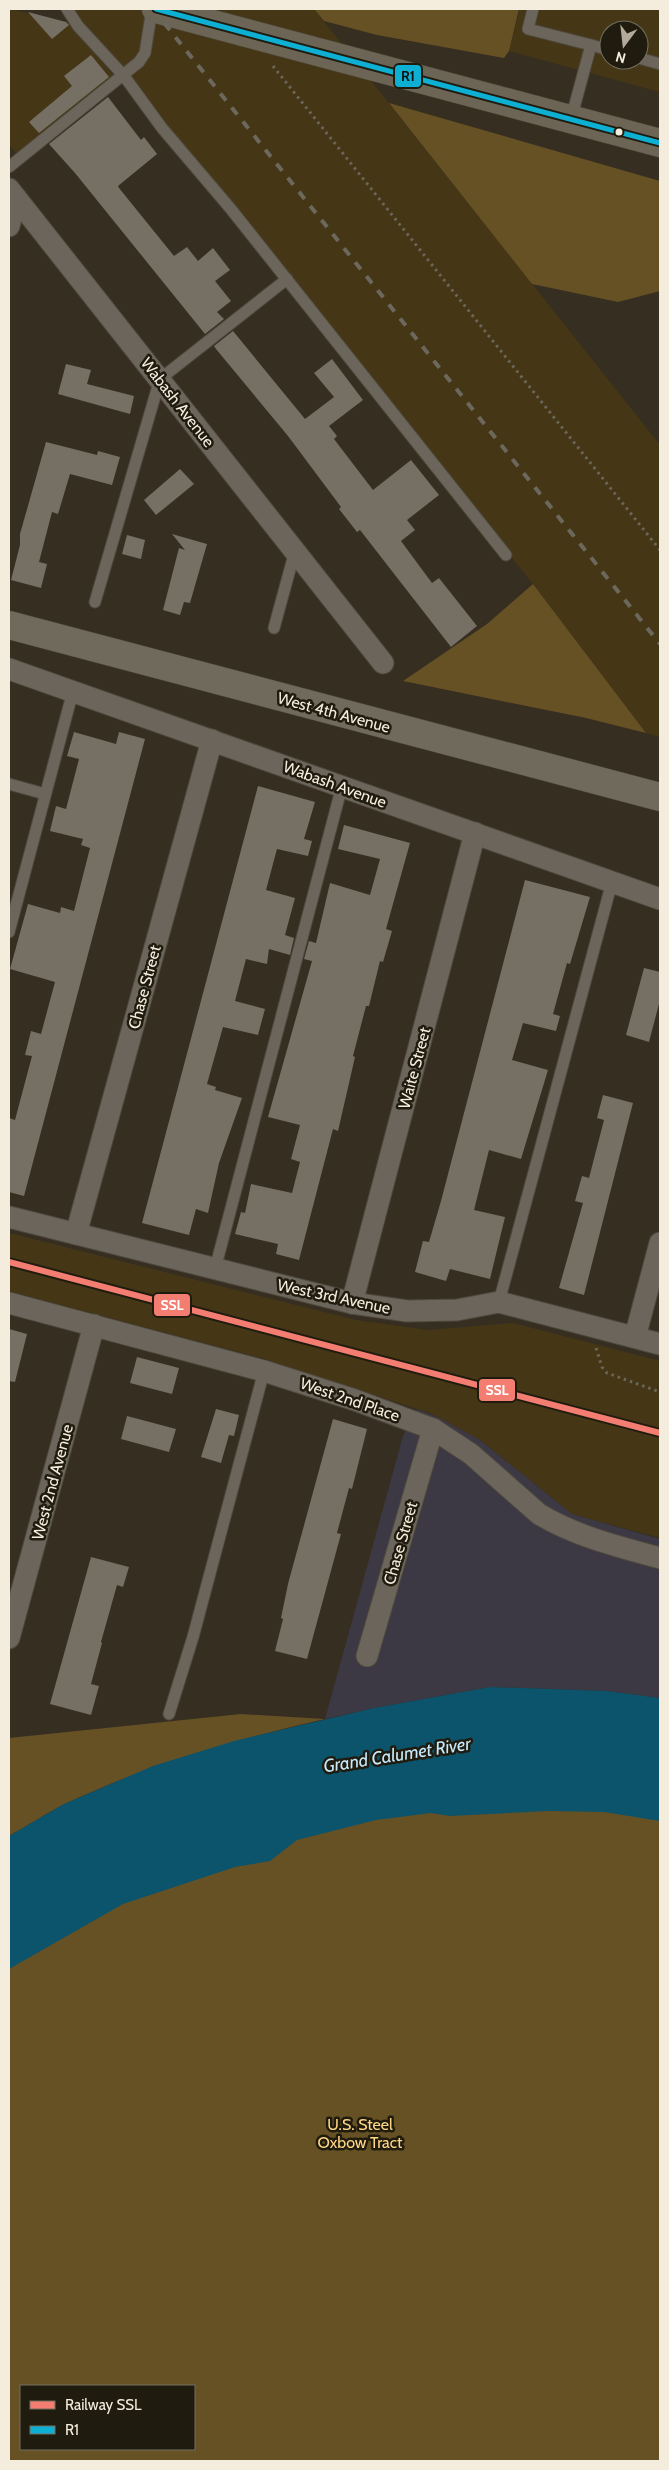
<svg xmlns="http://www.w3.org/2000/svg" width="669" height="2470" viewBox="0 0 669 2470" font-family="Cabin,sans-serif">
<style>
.built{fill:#453716;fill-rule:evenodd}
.industrial{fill:#3c3844}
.green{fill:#665124;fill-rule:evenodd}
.water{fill:#0c536c}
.building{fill:#766f64}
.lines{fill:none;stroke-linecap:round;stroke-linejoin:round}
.lane-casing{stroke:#4f493d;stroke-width:13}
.street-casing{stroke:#4f493d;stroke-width:23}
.secondary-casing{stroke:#4f493d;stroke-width:29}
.primary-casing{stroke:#4f493d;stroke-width:29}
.path{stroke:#6b665c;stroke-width:3;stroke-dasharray:2.5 4;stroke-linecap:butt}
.lane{stroke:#6b655b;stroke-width:11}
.street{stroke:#6b655b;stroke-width:21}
.secondary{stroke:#706a5c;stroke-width:28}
.primary{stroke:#6c6555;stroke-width:28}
.rail{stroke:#6d685d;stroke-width:4;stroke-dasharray:9 9;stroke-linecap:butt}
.bus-1-casing{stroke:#201b0f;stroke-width:9}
.bus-1{stroke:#0dafd3;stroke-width:5}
.rail-1-casing{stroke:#201b0f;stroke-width:10}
.rail-1{stroke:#f27d70;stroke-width:6}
.bus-dot{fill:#f4eddd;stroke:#201b0f;stroke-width:2}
.labels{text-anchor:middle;stroke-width:5;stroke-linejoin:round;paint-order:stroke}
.street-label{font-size:16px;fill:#f4eddd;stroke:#201b0f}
.park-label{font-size:16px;fill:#ffd783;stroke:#201b0f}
.water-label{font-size:18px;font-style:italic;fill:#c7ebfd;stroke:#201b0f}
.line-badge{stroke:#201b0f;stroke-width:2}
.badge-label{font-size:14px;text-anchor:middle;font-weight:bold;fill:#fff}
.pale-badge-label{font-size:14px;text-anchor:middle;font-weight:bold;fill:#111}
</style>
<rect width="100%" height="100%" fill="#362e20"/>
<g class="built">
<polygon points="9,9 67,22 114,76 17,154 9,145"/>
<polygon points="69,9 314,9 660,445 660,737 646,733 533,584"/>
<path d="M520 9H660V92L509 51ZM609 30H639V60H609Z"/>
<polygon points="9,1233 356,1320 428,1330 513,1323 660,1361 660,1538 572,1514 480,1440 430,1413 262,1358 9,1291"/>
</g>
<polygon class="industrial" points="417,1409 440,1418 480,1440 572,1514 660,1539 660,1698 607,1691 490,1687 374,1708 325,1719 403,1436"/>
<g class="green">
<polygon points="314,9 519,9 509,51 504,58 377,35 324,21"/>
<polygon points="389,103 660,181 660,291 618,302 532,284"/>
<polygon points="533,584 646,733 586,718 403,681 487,624"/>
<path d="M241 1714 325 1719C234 1740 150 1764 65 1804 46 1813 28 1826 9 1836V1738Z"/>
<path d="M489 1802 660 1808V2461H9V1968L121 1900 274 1845 372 1815ZM21 2386H194V2449H21Z"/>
</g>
<polygon class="water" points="490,1687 607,1691 660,1698 660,1821 604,1812 547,1811 450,1816 431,1813 376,1820 297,1840 270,1861 235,1867 123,1904 9,1969 9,1836 64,1804 153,1766 234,1741 374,1708"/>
<g class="building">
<polygon points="28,12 66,22 69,25 52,39"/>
<polygon points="91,55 109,77 39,133 29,122 72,86 64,76"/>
<polygon points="108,97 141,140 144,137 157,154 118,186 119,188 174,256 187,247 198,261 213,248 230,270 215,281 231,301 217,312 224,319 205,334 75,173 49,144"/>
<polygon points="233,331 305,419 334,397 314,373 332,359 363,400 329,426 337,436 334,439 373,490 411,460 439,495 407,520 415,530 401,541 432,583 439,578 477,626 451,647 360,530 357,532 339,509 341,507 288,436 216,349 214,346"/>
<polygon points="66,364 91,370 87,384 134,396 130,414 58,394"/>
<polygon points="46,442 97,455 98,451 120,457 112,485 70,474 58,514 52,512 39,562 47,564 41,588 11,580 20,545 20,534"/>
<polygon points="180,469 194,484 156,515 144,500"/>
<polygon points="172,534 207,544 190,603 184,602 180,615 163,610 179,548 185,550"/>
<polygon points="127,535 145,540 141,559 122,554"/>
<polygon points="74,732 116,744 119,732 145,739 24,1196 9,1192 9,1118 15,1120 32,1056 25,1055 31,1031 41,1034 55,982 10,969 28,904 60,913 61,907 74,911 90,848 81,845 83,839 50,831 56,806 66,809 79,759 67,756"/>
<polygon points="258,786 315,802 304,839 312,841 308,856 277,849 266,890 295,898 285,935 294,938 290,955 269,949 267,964 246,959 235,1001 265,1009 258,1035 223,1027 207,1084 216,1087 215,1090 242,1098 219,1163 208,1213 196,1209 189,1235 142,1223"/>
<polygon points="344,825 410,843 386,929 392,931 383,962 380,961 369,1006 366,1006 353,1056 355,1057 338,1131 333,1129 299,1260 276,1254 278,1244 235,1234 241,1212 245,1213 251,1184 292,1193 300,1162 291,1159 300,1125 268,1117 312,961 304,959 309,941 316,943 330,883 370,895 380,859 338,849"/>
<polygon points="525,880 590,897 570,964 567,963 553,1014 560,1016 556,1031 523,1023 512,1060 548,1070 521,1159 489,1150 474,1210 505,1217 490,1279 450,1269 446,1281 415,1272 423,1241 429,1242 441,1201"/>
<polygon points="644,968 660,972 660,1000 649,1042 626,1035"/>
<polygon points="603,1095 633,1103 584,1295 559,1288 583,1203 575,1201 582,1176 589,1178 604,1120 597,1118"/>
<polygon points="9,1329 27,1334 15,1382 9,1381"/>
<polygon points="137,1357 179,1368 172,1394 130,1383"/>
<polygon points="216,1409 239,1415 234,1436 229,1435 221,1463 201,1457"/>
<polygon points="127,1416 176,1429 169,1452 121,1439"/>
<polygon points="333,1419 367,1429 352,1489 349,1488 337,1533 341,1534 307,1659 275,1651 283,1619 281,1618 288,1584"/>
<polygon points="91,1557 129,1567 123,1587 117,1585 101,1642 102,1643 91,1684 99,1686 91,1715 50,1704"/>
</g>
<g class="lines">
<defs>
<g id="lane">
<polyline points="67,9 78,26 124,76 162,128 230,208 506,555"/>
<polyline points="533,9 528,29 591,45"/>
<polyline points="639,58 660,64"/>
<polyline points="571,119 591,45 609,50"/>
<polyline points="9,167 139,62 145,53 152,9"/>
<polyline points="95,602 160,379 287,279"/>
<polyline points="274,628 295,551"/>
<polyline points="9,784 45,794"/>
<polyline points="9,932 73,691"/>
<polyline points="215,1269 342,786"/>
<polyline points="499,1302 612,882"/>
<polyline points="169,1714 193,1637 264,1371"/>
</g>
<g id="street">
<polyline points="9,189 383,663"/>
<polyline points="9,226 16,198"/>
<polyline points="9,669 660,899"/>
<polyline points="9,1217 352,1303 407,1311 457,1310 499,1302 660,1344"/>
<polyline points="76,1234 212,740"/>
<path d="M9 1303 264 1371 355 1400 433 1429 471 1454 539 1514C575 1536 619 1547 660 1558"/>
<polyline points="352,1303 475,833"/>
<polyline points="635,1337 660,1243"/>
<polyline points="9,1638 94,1325"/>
<polyline points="367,1656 433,1429"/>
</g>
<polyline id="secondary" points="9,625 660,797"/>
<polyline id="primary" points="156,9 660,143"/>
</defs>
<use href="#lane" class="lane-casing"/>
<use href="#street" class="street-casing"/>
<use href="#secondary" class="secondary-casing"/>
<use href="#primary" class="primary-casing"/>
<g class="path">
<polyline points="273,66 660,550"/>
<polyline points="596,1348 602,1367 607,1373 660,1392"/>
</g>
<use href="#lane" class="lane"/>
<use href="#street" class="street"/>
<use href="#secondary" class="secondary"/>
<use href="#primary" class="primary"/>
<polyline class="rail" points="153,9 660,644"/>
<defs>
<polyline id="bus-1" points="156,9 660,143"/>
</defs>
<use href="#bus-1" class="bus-1-casing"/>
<use href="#bus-1" class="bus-1"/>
<defs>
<polyline id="rail-1" points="9,1262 660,1433"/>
</defs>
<use href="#rail-1" class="rail-1-casing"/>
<use href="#rail-1" class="rail-1"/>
</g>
<circle class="bus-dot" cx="619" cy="132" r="4.5"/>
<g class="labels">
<g class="street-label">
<text transform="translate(178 402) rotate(52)" y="6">Wabash Avenue</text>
<text transform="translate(334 712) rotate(15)" y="6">West 4th Avenue</text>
<text transform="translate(335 784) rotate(20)" y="6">Wabash Avenue</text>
<text transform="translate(144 987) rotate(-75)" y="6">Chase Street</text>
<text transform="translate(414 1068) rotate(-75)" y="6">Waite Street</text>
<text transform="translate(334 1296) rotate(12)" y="6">West 3rd Avenue</text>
<text transform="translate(350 1399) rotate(19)" y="6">West 2nd Place</text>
<text transform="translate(52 1482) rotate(-75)" y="6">West 2nd Avenue</text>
<text transform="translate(400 1543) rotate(-74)" y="6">Chase Street</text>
</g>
<g class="park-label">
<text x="360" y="2130">U.S. Steel<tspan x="360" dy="18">Oxbow Tract</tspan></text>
</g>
<g class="water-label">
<text transform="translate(397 1755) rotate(-9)" y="6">Grand Calumet River</text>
</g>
</g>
<g class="line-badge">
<rect x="394" y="64" width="28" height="24" rx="5" fill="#0dafd3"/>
<rect x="153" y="1293" width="38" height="24" rx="5" fill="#f27d70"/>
<rect x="478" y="1378" width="38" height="24" rx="5" fill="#f27d70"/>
</g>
<g class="badge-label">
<text x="172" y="1310">SSL</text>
<text x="497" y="1395">SSL</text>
</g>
<g class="pale-badge-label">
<text x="408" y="81">R1</text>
</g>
<rect width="669" height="2470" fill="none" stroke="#f4eddd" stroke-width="20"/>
<rect x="20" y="2385" width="175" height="65" fill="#201b0f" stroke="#756f61"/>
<rect x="30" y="2401" width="25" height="8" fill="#f27d70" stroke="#756f61"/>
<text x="65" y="2410" font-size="15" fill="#f4eddd">Railway SSL</text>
<rect x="30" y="2426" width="25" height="8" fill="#0dafd3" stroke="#756f61"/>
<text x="65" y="2435" font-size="15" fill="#f4eddd">R1</text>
<g transform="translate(624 45) rotate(195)"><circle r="24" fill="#201b0f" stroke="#756f61"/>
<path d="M0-4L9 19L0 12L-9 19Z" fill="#b2aa9b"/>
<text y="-8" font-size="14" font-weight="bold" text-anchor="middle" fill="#f4eddd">N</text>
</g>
</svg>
